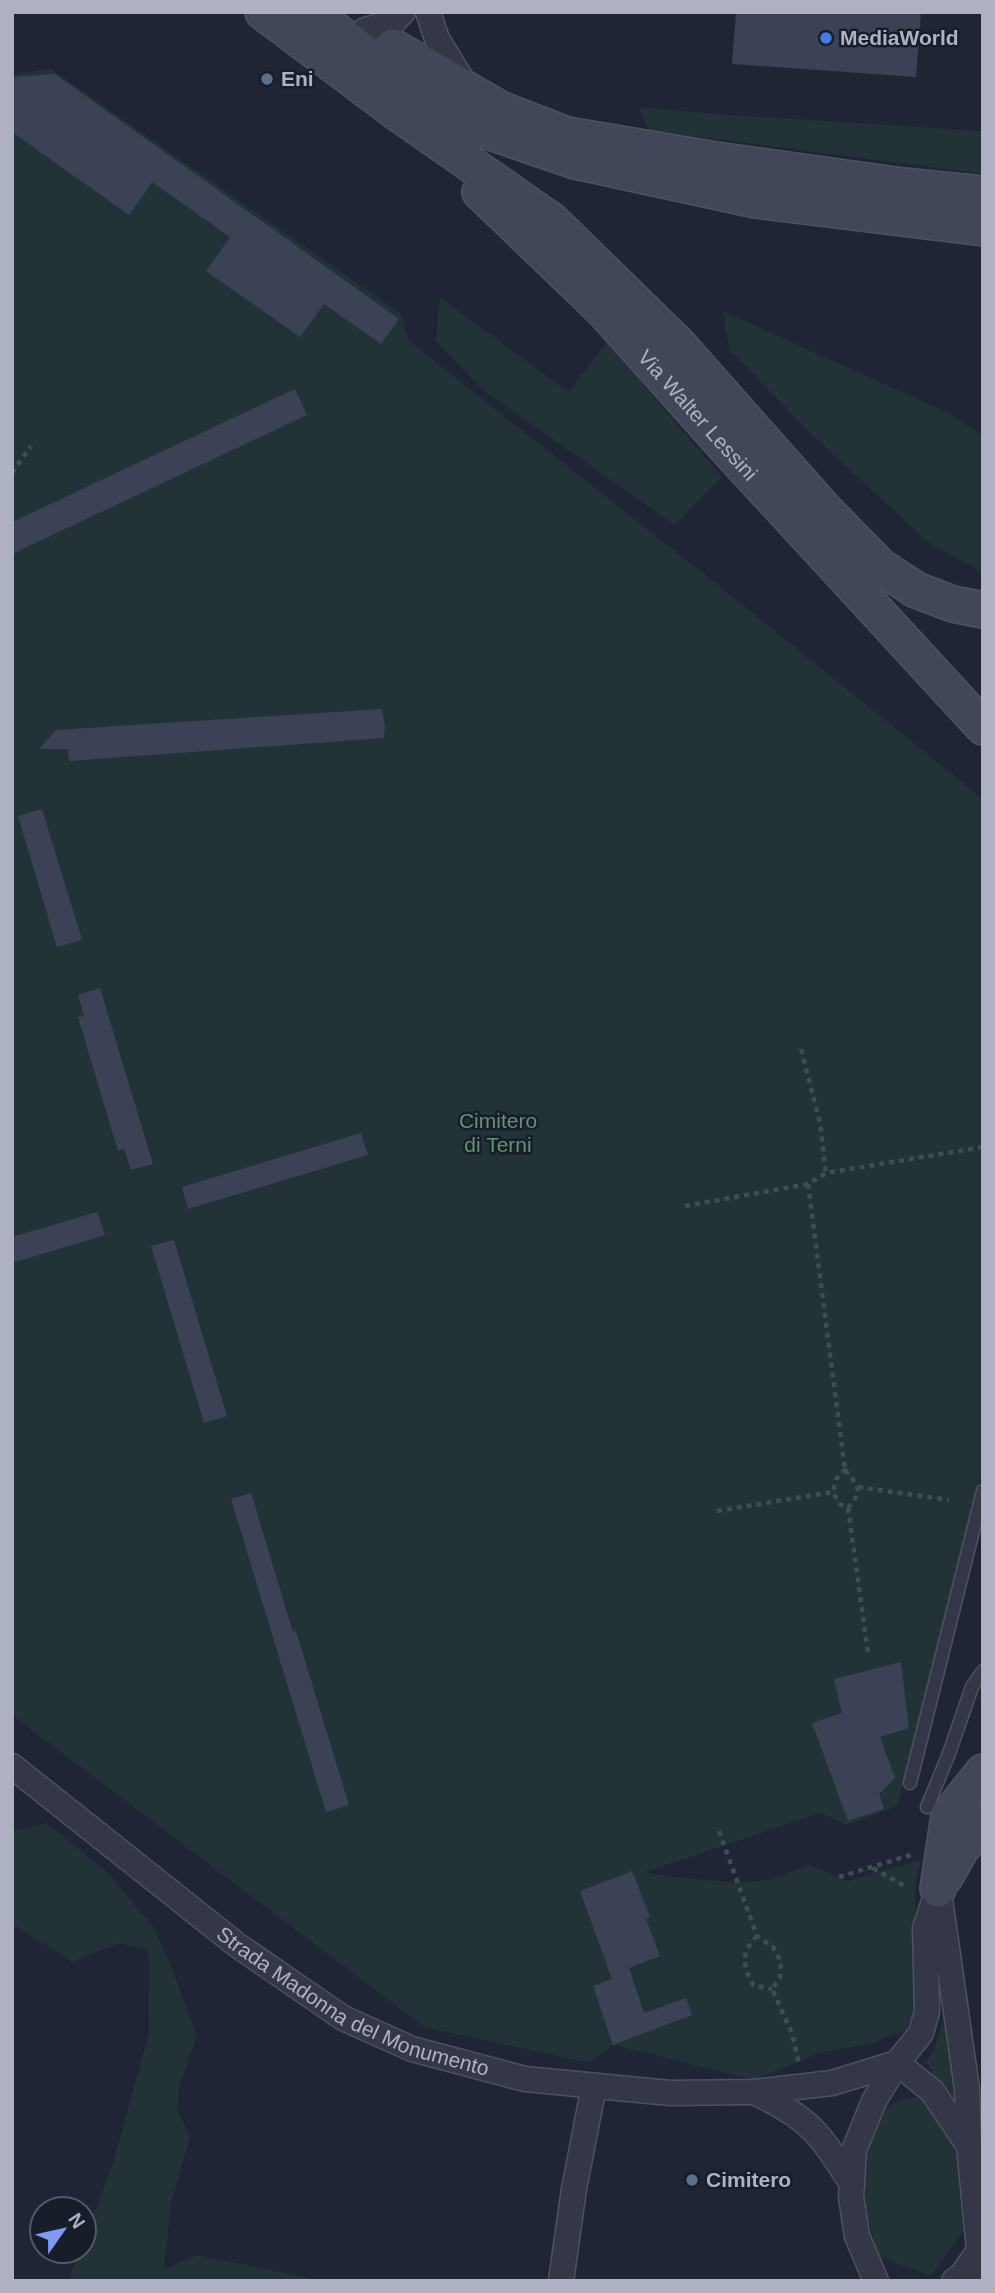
<svg xmlns="http://www.w3.org/2000/svg" width="995" height="2293" viewBox="0 0 995 2293" font-family="Helvetica,sans-serif">
<style>
.green{fill:#223237}
.building{fill:#3b4256}
.lines{fill:none;stroke-linecap:round;stroke-linejoin:round}
.service-casing{stroke:#4d5261;stroke-width:15}
.minor-casing{stroke:#4d5261;stroke-width:27}
.secondary-casing{stroke:#4d5261;stroke-width:38}
.path{stroke:#3f4d54;stroke-width:4.5;stroke-dasharray:5 5;stroke-linecap:butt}
.service{stroke:#333746;stroke-width:12}
.minor{stroke:#333746;stroke-width:24}
.secondary{stroke:#414659;stroke-width:35}
.shop-dot{fill:#3f7fe0;stroke:#181d2a;stroke-width:2.5}
.service-dot{fill:#5c6f8a;stroke:#181d2a;stroke-width:2.5}
.labels{text-anchor:middle;stroke-width:5;stroke-linejoin:round;paint-order:stroke}
.poi-label{font-size:21px;font-weight:bold;fill:#adb1c3;stroke:#181d2a;text-anchor:start}
.street-label{font-size:21px;fill:#adb1c3;stroke:#181d2a}
.park-label{font-size:21px;fill:#659277;stroke:#181d2a}
</style>
<rect width="100%" height="100%" fill="#1f2535"/>
<g class="green">
<path d="M51 69 400 313 409 341 713 581 983 799V1466L897 1806 847 1825 820 1813 645 1872C676 1878 743 1886 772 1879 785 1875 797 1869 809 1865L848 1881 921 1859 916 1881 915 1923 918 1999 907 2029 873 2043 819 2053 754 2080 613 2045 589 2063 424 2027 12 1715V77L20 73Z"/>
<polygon points="638,107 729,115 983,131 983,174 649,130"/>
<polygon points="440,297 568,392 607,342 722,477 675,525 484,391 436,341"/>
<polygon points="723,311 946,412 983,435 983,572 930,544 809,432 729,349"/>
<polygon points="47,1823 108,1873 152,1925 170,1963 197,2036 179,2088 177,2109 190,2137 171,2204 164,2269 197,2255 324,2281 68,2281 80,2251 84,2251 84,2240 113,2163 149,2033 148,1950 119,1943 72,1962 17,1927 12,1928 12,1831"/>
<polygon points="950,2013 954,2018 955,2102 935,2077 926,2061 934,2050 944,2016"/>
<polygon points="927,2096 962,2128 964,2230 931,2276 878,2256 857,2179 876,2112 907,2098"/>
</g>
<g class="building">
<polygon points="736,12 921,12 916,77 732,64"/>
<polygon points="55,74 399,319 381,344 324,304 300,337 206,271 230,237 152,182 129,215 12,132 12,77"/>
<polygon points="295,389 307,415 12,554 12,522"/>
<polygon points="382,709 385,725 384,738 69,761 68,749 39,749 56,730"/>
<polygon points="42,809 82,940 57,947 18,816"/>
<polygon points="100,988 153,1164 131,1170 124,1149 118,1151 78,1017 84,1016 78,995"/>
<polygon points="361,1133 368,1155 188,1209 182,1187"/>
<polygon points="97,1212 105,1235 12,1263 12,1237"/>
<polygon points="174,1240 227,1416 204,1423 151,1246"/>
<polygon points="251,1493 293,1632 296,1631 349,1805 326,1812 231,1499"/>
<polygon points="901,1662 909,1728 880,1737 895,1778 879,1794 884,1809 848,1821 812,1723 842,1713 834,1679"/>
<polygon points="632,1871 650,1917 646,1919 660,1956 629,1968 644,2013 686,1998 692,2015 613,2045 593,1986 612,1979 580,1891"/>
</g>
<g class="lines">
<defs>
<g id="service">
<polyline points="910,1783 983,1491"/>
<polyline points="927,1807 948,1756 972,1687 983,1671"/>
</g>
<g id="minor">
<polyline points="428,12 437,39 467,88"/>
<polyline points="365,30 393,22 403,12"/>
<path id="s1" d="M12 1766 237 1945 343 2018 412 2049 525 2079 670 2093 753 2092 832 2083 897 2063 932 2091 969 2146"/>
<polyline points="939,1892 967,2089 969,2146 982,2281"/>
<path d="M754 2092C810 2118 820 2134 852 2184"/>
<polyline points="561,2281 574,2189 594,2086"/>
<polyline points="876,2281 857,2236 851,2197 854,2150 874,2101 897,2063 921,2033 927,2012 925,1928 938,1889"/>
<polyline points="954,2281 962,2275 980,2249"/>
</g>
<g id="secondary">
<polyline points="263,12 399,114 552,221 678,344 826,511 881,567 916,590 953,604 983,610"/>
<polyline points="313,12 360,50 464,123 575,161 755,200 983,228"/>
<polyline points="393,47 500,109 567,135 716,160 903,186 983,194"/>
<path id="s2" d="M480 192 604 311 730 452 983 727"/>
<polyline points="945,1877 961,1849 983,1823"/>
<polyline points="938,1889 949,1815 983,1772"/>
</g>
</defs>
<use href="#service" class="service-casing"/>
<use href="#minor" class="minor-casing"/>
<use href="#secondary" class="secondary-casing"/>
<g class="path">
<polyline points="12,473 31,446"/>
<polyline points="801,1049 820,1123 826,1173"/>
<polyline points="808,1184 845,1470"/>
<polyline points="685,1206 808,1184 826,1173 983,1147"/>
<path d="M845 1470C859 1486 863 1491 848 1508L840 1504 833 1492 836 1479Z"/>
<polyline points="858,1487 949,1500"/>
<polyline points="848,1508 868,1653"/>
<polyline points="717,1511 833,1492"/>
<polyline points="719,1831 757,1936 773,1947 781,1962 780,1978 772,1989 792,2033 799,2065"/>
<polyline points="873,1868 908,1888"/>
<polyline points="839,1877 914,1854"/>
<path d="M757 1936C740 1953 743 1966 753 1985L772 1989"/>
</g>
<use href="#service" class="service"/>
<use href="#minor" class="minor"/>
<use href="#secondary" class="secondary"/>
</g>
<circle class="shop-dot" cx="826" cy="38" r="7"/>
<g class="service-dot">
<circle cx="267" cy="79" r="7"/>
<circle cx="692" cy="2180" r="7"/>
</g>
<g class="labels">
<g class="poi-label">
<text x="840" y="45">MediaWorld</text>
<text x="281" y="86">Eni</text>
<text x="706" y="2187">Cimitero</text>
</g>
<g class="street-label">
<text dy="7" stroke="none"><textPath href="#s2" startOffset="312">Via Walter Lessini</textPath></text>
<text dy="7" stroke="none"><textPath href="#s1" startOffset="418">Strada Madonna del Monumento</textPath></text>
</g>
<g class="park-label">
<text x="498" y="1128">Cimitero<tspan x="498" dy="24">di Terni</tspan></text>
</g>
</g>
<rect width="995" height="2293" fill="none" stroke="#adb1c3" stroke-width="28"/>
<g transform="translate(63 2230) rotate(56)"><circle r="33" fill="#181d2a" stroke="#545867" stroke-width="2"/>
<path d="M0-5L12 26L0 18L-12 26Z" fill="#8099f5"/>
<text y="-10" font-size="19" font-weight="bold" text-anchor="middle" fill="#adb1c3">N</text>
</g>
</svg>
